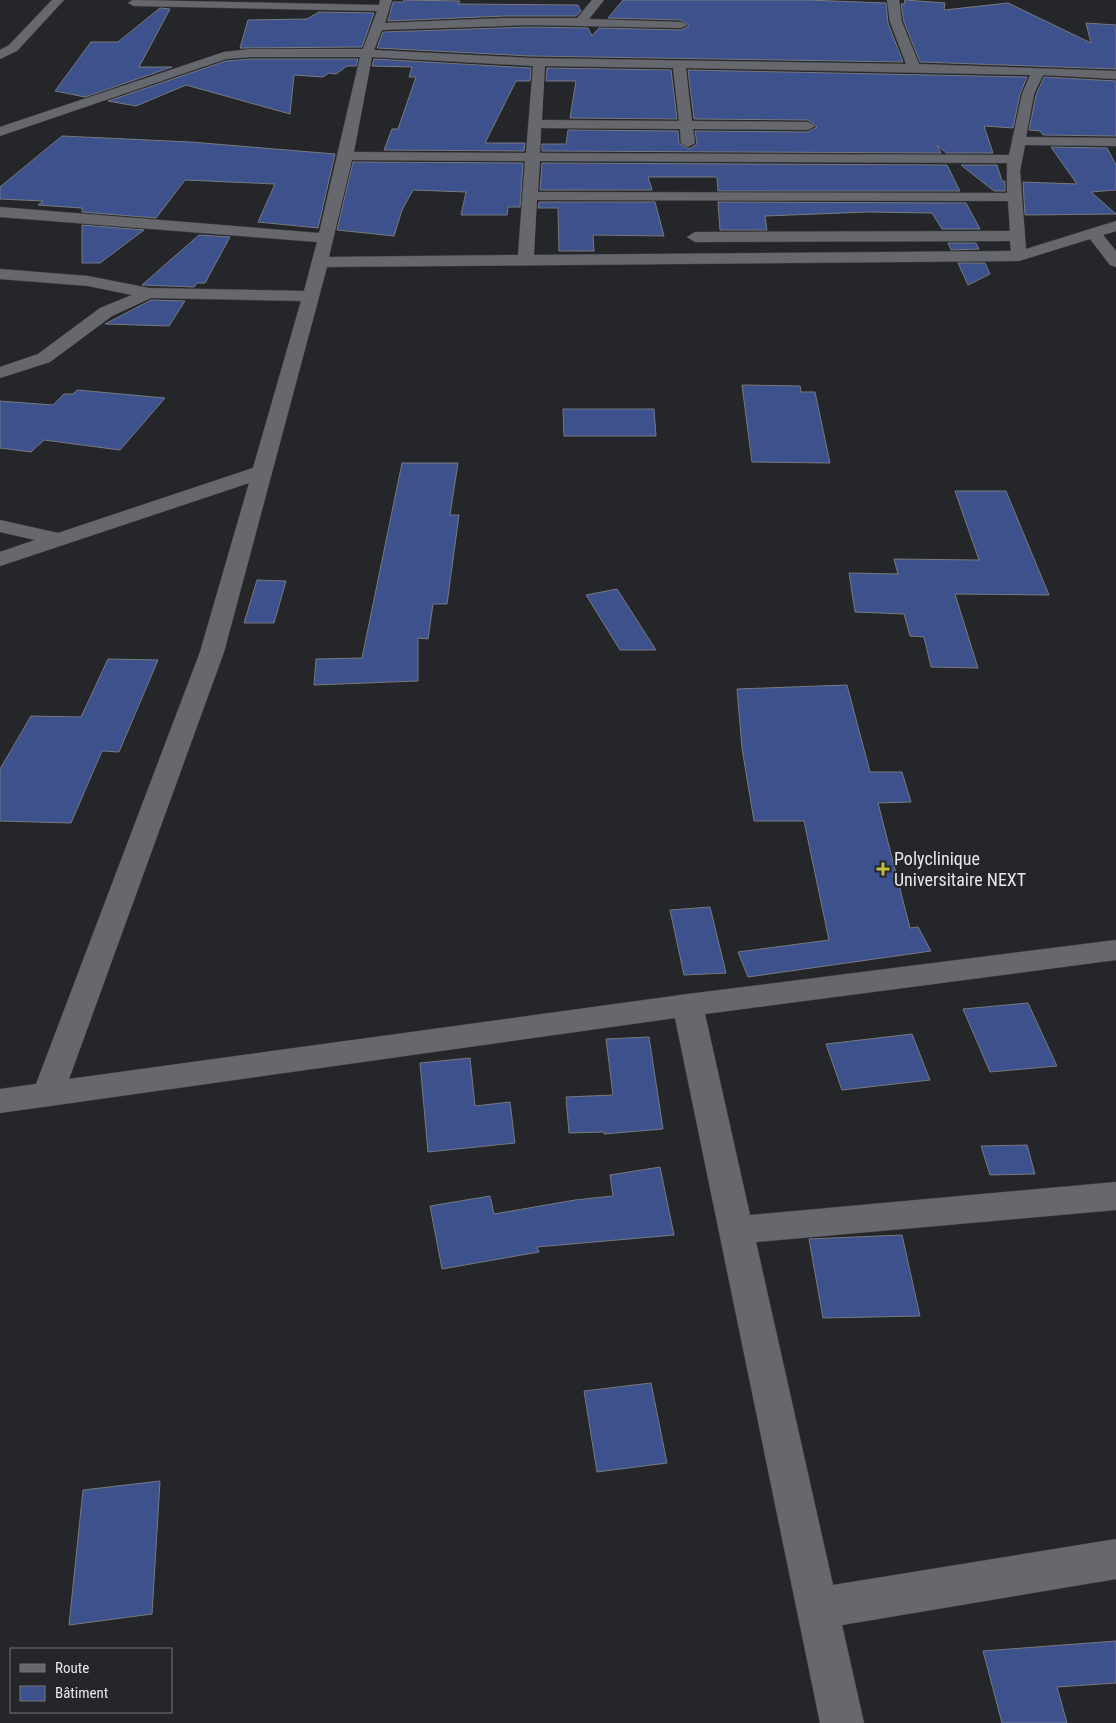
<svg xmlns="http://www.w3.org/2000/svg" width="1116" height="1723" viewBox="0 0 1116 1723" font-family="'Roboto Condensed',sans-serif">
<style>
.building{fill:#3d528d;stroke:#77797f}
.lines{fill:none;stroke-linecap:round;stroke-linejoin:round}
.minor-casing{stroke:#414347;stroke-width:1}
.minor{fill:#66686d;fill-rule:evenodd}
.poi-dot{fill:#c0be41;stroke:#24262a;stroke-width:2}
.labels{text-anchor:middle;stroke-width:4;stroke-linejoin:round;paint-order:stroke}
.poi-label{font-size:18px;fill:#e7e8eb;stroke:#24262a;text-anchor:start}
</style>
<rect width="100%" height="100%" fill="#24262a"/>
<g class="building">
<polygon points="404,0 460,1 458,4 578,5 581,11 576,16 504,16 388,21 393,2 404,2"/>
<polygon points="623,0 808,0 886,3 888,23 903,62 530,56 377,48 383,32 529,27 588,28 592,36 599,28 681,30 689,26 681,20 608,18"/>
<polygon points="905,0 945,3 944,10 1008,3 1091,43 1086,23 1116,25 1116,69 920,62 904,22 901,4 904,4"/>
<polygon points="160,8 170,9 139,67 172,67 85,97 55,91 91,42 118,42"/>
<polygon points="319,12 374,13 362,47 240,48 248,20 307,19"/>
<polygon points="251,59 358,59 356,66 347,66 336,74 329,73 323,77 294,75 290,114 186,85 136,106 108,101 226,61"/>
<polygon points="374,59 531,68 530,81 516,81 485,143 525,143 524,151 384,150 392,129 398,129 416,77 409,77 412,67 372,66"/>
<polygon points="547,68 671,70 677,119 570,118 576,81 546,81"/>
<polygon points="688,70 1027,77 1020,94 1013,128 984,126 993,153 946,153 937,145 941,153 542,151 542,144 566,144 568,130 678,131 679,143 689,149 697,144 695,131 808,132 817,127 808,120 694,119"/>
<polygon points="1044,77 1116,81 1116,136 1043,135 1040,131 1029,130 1036,95"/>
<polygon points="62,136 191,142 335,154 318,228 258,222 275,184 185,180 156,218 82,212 82,208 38,205 43,201 0,199 0,187"/>
<polygon points="1051,147 1107,148 1116,165 1116,190 1091,192 1116,214 1025,215 1023,182 1077,184"/>
<polygon points="353,162 523,163 520,207 508,207 507,215 461,215 466,192 413,190 402,210 394,236 337,230"/>
<polygon points="542,163 947,165 960,191 718,191 717,177 648,177 652,190 540,190"/>
<polygon points="961,165 997,165 1002,181 1005,181 1005,191 994,191"/>
<polygon points="539,202 655,202 664,236 593,235 594,251 559,251 558,208 538,208"/>
<polygon points="718,202 966,203 980,229 942,229 932,213 868,212 765,216 767,230 720,230"/>
<polygon points="82,225 144,230 100,263 82,263"/>
<polygon points="199,235 230,237 205,283 197,283 194,287 142,285"/>
<polygon points="948,243 976,243 979,249 951,250"/>
<polygon points="958,263 985,263 990,274 968,285"/>
<polygon points="151,300 185,301 169,326 105,324"/>
<polygon points="742,385 800,386 801,392 815,392 830,463 752,462"/>
<polygon points="77,390 165,398 120,450 44,440 31,452 0,448 0,401 53,405 64,394 73,394"/>
<polygon points="563,409 654,409 656,436 564,436"/>
<polygon points="402,463 458,463 450,515 459,515 447,604 433,604 428,639 418,638 418,681 314,685 316,659 362,658"/>
<polygon points="955,491 1006,491 1049,595 955,594 978,668 931,667 924,637 910,636 904,614 855,612 849,573 898,574 894,559 979,560"/>
<polygon points="257,580 286,581 274,623 244,623"/>
<polygon points="617,589 656,650 620,650 586,595"/>
<polygon points="108,659 158,660 119,752 102,751 71,823 0,821 0,769 31,716 81,717"/>
<polygon points="847,685 870,772 902,772 911,802 878,803 910,928 918,927 931,951 748,977 738,952 829,940 804,821 754,821 742,748 737,689"/>
<polygon points="710,907 726,973 684,975 670,910"/>
<polygon points="1028,1003 1057,1066 990,1072 963,1009"/>
<polygon points="912,1034 930,1080 842,1090 826,1044"/>
<polygon points="649,1037 663,1129 604,1134 604,1132 569,1133 566,1097 613,1095 606,1039"/>
<polygon points="470,1058 475,1106 510,1102 515,1143 428,1152 420,1063"/>
<polygon points="1027,1145 1035,1174 990,1175 981,1146"/>
<polygon points="660,1167 674,1235 537,1247 539,1252 442,1269 430,1206 490,1196 494,1214 575,1200 613,1196 610,1175"/>
<polygon points="902,1235 920,1316 823,1318 809,1239"/>
<polygon points="651,1383 667,1463 597,1472 584,1391"/>
<polygon points="160,1481 152,1614 69,1625 83,1490"/>
<polygon points="1116,1641 1116,1683 1057,1687 1067,1723 1002,1723 983,1651"/>
</g>
<g class="lines">
<defs>
<g id="minor">
<polygon points="52,0 64,0 17,51 0,59 0,50 9,45"/>
<path d="M133 0 379 5 380 0H392L385 23 504 18H577L592 0H604L589 19 681 22 687 25 681 28 529 25 382 30 374 50 530 58 906 64 890 22 887 0H899L902 22 919 64 1116 71V79L1043 75 1034 94 1026 137 1116 138V146L1025 145 1020 171 1026 249 1116 221V231L1103 235 1116 251V267L1110 265 1090 239 1019 261 327 267 224 652 69 1079 688 994 1116 940V960L705 1014 750 1215 1116 1182V1210L756 1242 833 1585 1116 1539V1579L842 1625 864 1723H820L675 1018 0 1113V1089L36 1084 200 652 249 483 0 566V552L35 540 0 532V520L58 533 253 468 301 301 151 298 112 316 50 362 0 378V367L38 354 100 308 132 295 88 286 0 279V269L88 276 149 288 304 291 317 242 0 217V207L319 233 360 57H251L226 59 0 136V127L224 52 251 49H363L377 11 134 6 128 3ZM372 57 533 66 526 153 354 152ZM545 66 673 68 679 121 542 120ZM686 68 1030 75 1022 94 1009 155 540 153 541 128 680 129 681 143 688 147 695 143 693 129 808 130 815 126 808 122 692 121ZM352 160 525 161 518 255 329 257ZM540 161 1007 163V193L538 192ZM537 200 1008 201 1010 231 695 232 687 237 695 242 1010 241 1011 251 534 255Z"/>
</g>
</defs>
<use href="#minor" class="minor-casing"/>
<use href="#minor" class="minor"/>
</g>
<path class="poi-dot" d="M880.5 861.5h5v5h5v5h-5v5h-5v-5h-5v-5h5z"/>
<g class="labels">
<g class="poi-label">
<text x="894" y="865">Polyclinique<tspan x="894" dy="21">Universitaire NEXT</tspan></text>
</g>
</g>
<rect x="10" y="1648" width="162" height="65" fill="#24262a" stroke="#727477"/>
<rect x="20" y="1664" width="25" height="8" fill="#66686d" stroke="#727477"/>
<text x="55" y="1673" font-size="15" fill="#e7e8eb">Route</text>
<rect x="20" y="1686" width="25" height="15" fill="#3d528d" stroke="#727477"/>
<text x="55" y="1698" font-size="15" fill="#e7e8eb">Bâtiment</text>
</svg>
